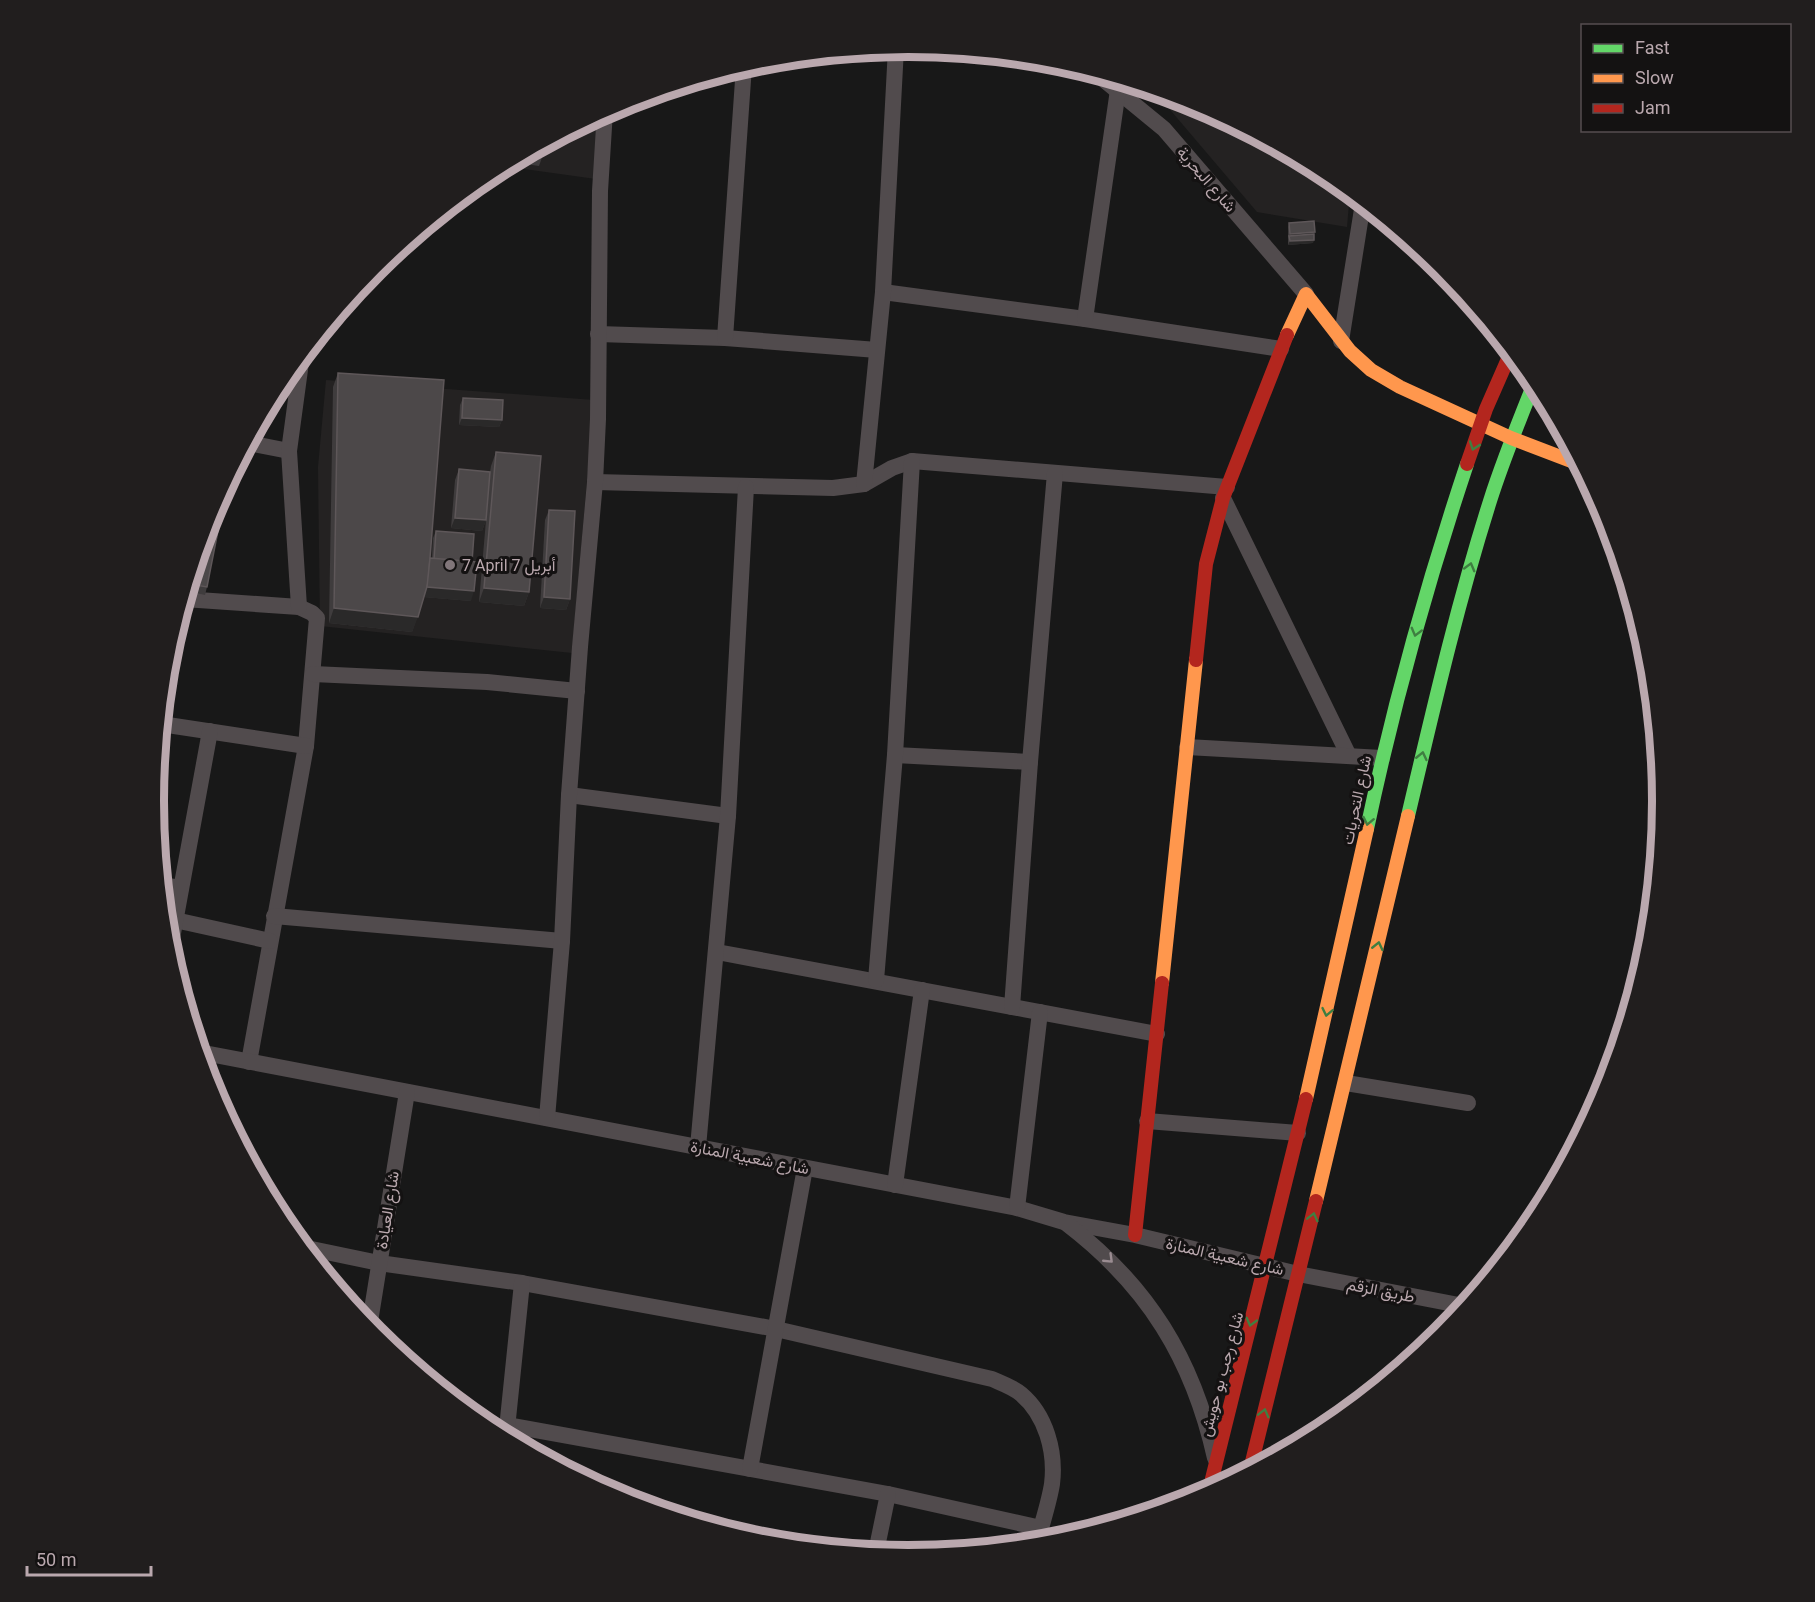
<svg xmlns="http://www.w3.org/2000/svg" width="1815" height="1602" viewBox="0 0 1815 1602" font-family="Roboto,Vazirmatn,sans-serif">
<style>
.built{fill:#242222}
.lines{fill:none;stroke-linecap:round;stroke-linejoin:round}
.street{stroke:#514b4d;stroke-width:16}
.fast{stroke:#63d668;stroke-width:14}
.slow{stroke:#ff974d;stroke-width:14}
.jam{stroke:#b3261e;stroke-width:14}
.wall{fill:#3f3c3d}
.shaded-wall{fill:#2a2929}
.building{fill:#4c4849;stroke:#5e5759;stroke-width:1.5}
.oneway{stroke:#3f7e41}
.oneway2{stroke:#9a8c91}
.poi-dot{fill:#81767a;stroke:#141212;stroke-width:2}
.labels{text-anchor:middle;stroke-width:6;stroke-linejoin:round;paint-order:stroke}
.street-label{font-size:16px;fill:#baa8ae;stroke:#141212}
.poi-label{font-size:16px;fill:#baa8ae;stroke:#141212;text-anchor:start}
.rim{fill:none;stroke:#baa8ae;stroke-width:8}
</style>
<rect width="100%" height="100%" fill="#181818"/>
<g class="built">
<polygon points="1155,92 1197,104 1327,174 1350,192 1347,227 1257,212"/>
<polygon points="606,111 603,180 502,166"/>
<polygon points="326,380 594,400 572,653 320,626 318,467"/>
</g>
<g class="lines">
<g class="street">
<polyline points="1097,74 1164,129 1306,294"/>
<polyline points="883,292 1085,319 1281,349"/>
<polyline points="1085,319 1118,90"/>
<polyline points="598,334 725,338 877,350"/>
<polyline points="725,338 744,66"/>
<polyline points="1341,341 1363,203"/>
<polyline points="248,443 289,451"/>
<polyline points="595,482 833,488 864,484 892,468 912,461 1227,487"/>
<polyline points="864,484 883,292 896,48"/>
<polyline points="1223,498 1349,756"/>
<polyline points="184,599 299,607 312,613 317,618 306,746 249,1062"/>
<polyline points="299,607 289,451 302,355"/>
<polyline points="313,674 487,682 577,691"/>
<polyline points="161,724 306,746"/>
<polyline points="1187,747 1382,758"/>
<polyline points="895,755 1030,762"/>
<polyline points="569,795 728,816"/>
<polyline points="161,885 181,888"/>
<polyline points="274,916 562,941"/>
<polyline points="175,920 270,941"/>
<polyline points="717,952 1157,1034"/>
<polyline points="169,955 210,731"/>
<polyline points="876,980 895,755 912,461"/>
<polyline points="1012,1007 1030,762 1055,473"/>
<polyline points="199,1052 1017,1208 1064,1222 1135,1235 1298,1274 1464,1306"/>
<polyline points="1346,1083 1468,1103"/>
<polyline points="547,1118 562,941 569,795 580,647 595,482 598,419 600,191 605,111"/>
<polyline points="1147,1121 1298,1133"/>
<polyline points="698,1147 728,816 746,487"/>
<polyline points="895,1185 922,990"/>
<polyline points="1017,1208 1040,1012"/>
<path d="M1067 1224C1148 1286 1193 1359 1215 1458"/>
<path d="M302 1247 379 1263 522 1283 776 1329 992 1379C1001 1383 1013 1387 1021 1394 1046 1415 1056 1452 1052 1484 1049 1503 1042 1523 1037 1543"/>
<polyline points="369,1328 407,1092"/>
<polyline points="508,1425 888,1494 1041,1528"/>
<polyline points="506,1438 522,1283"/>
<polyline points="750,1469 805,1168"/>
<polyline points="876,1552 888,1494"/>
</g>
<g class="fast">
<path d="M1408 816C1433 710 1457 605 1490 501 1503 460 1519 421 1535 381"/>
<path d="M1367 829C1393 706 1427 584 1467 464"/>
</g>
<g class="slow">
<polyline points="1287,335 1306,294 1350,351 1371,370 1400,387 1511,438 1579,464"/>
<polyline points="1162,983 1196,660"/>
<polyline points="1306,1099 1367,829"/>
<polyline points="1316,1201 1408,816"/>
</g>
<g class="jam">
<polyline points="1467,464 1486,409 1511,352"/>
<polyline points="1196,660 1206,564 1223,498 1287,335"/>
<polyline points="1135,1235 1162,983"/>
<polyline points="1250,1470 1316,1201"/>
<polyline points="1209,1491 1306,1099"/>
</g>
</g>
<g class="wall">
<polygon points="546,143 544,152 539,166 511,162"/>
<polygon points="1289,223 1314,234 1313,243 1288,245 1288,227"/>
<polygon points="338,373 430,558 432,558 433,538 436,531 471,601 424,597 412,632 329,623 333,387"/>
<polygon points="463,398 502,420 499,427 459,425 460,405"/>
<polygon points="496,452 529,592 524,606 479,602 486,520 482,531 451,528 455,480 459,469 490,472 491,466"/>
<polygon points="549,510 570,599 566,610 540,608 545,520"/>
<polygon points="211,512 207,587 205,595 187,591"/>
</g>
<g class="shaded-wall">
<polygon points="1315,232 1313,236 1289,237 1290,234"/>
<polygon points="1314,240 1313,243 1288,245 1290,241"/>
<polygon points="462,418 502,420 499,427 459,425"/>
<polygon points="455,518 486,520 482,531 451,528"/>
<polygon points="427,587 474,591 471,601 423,597"/>
<polygon points="484,588 529,592 524,606 479,602"/>
<polygon points="544,597 570,599 566,610 540,608"/>
<polygon points="334,608 418,617 412,632 329,623"/>
</g>
<g class="building">
<polygon points="546,143 544,152 533,150"/>
<polygon points="1314,221 1315,232 1290,234 1289,223"/>
<polygon points="1314,234 1314,240 1290,241 1289,236"/>
<polygon points="338,373 444,380 428,583 418,617 334,608"/>
<polygon points="463,398 503,400 502,420 462,418"/>
<polygon points="496,452 541,456 529,592 484,588"/>
<polygon points="459,469 490,472 486,520 455,518"/>
<polygon points="228,480 207,587 189,584 211,512"/>
<polygon points="549,510 575,511 570,599 544,597"/>
<polygon points="436,531 474,534 472,562 434,559"/>
<polygon points="430,558 477,562 474,591 427,587"/>
</g>
<defs><path id="oneway-chevron" d="M-2-3.5L2.5 0L-2 3.5" fill="none" stroke-width="1.6" stroke-linecap="round" stroke-linejoin="round" transform="scale(1.5)"/></defs>
<g class="oneway">
<use href="#oneway-chevron" transform="translate(1474 446) rotate(109)"/>
<use href="#oneway-chevron" transform="translate(1470 567) rotate(-75)"/>
<use href="#oneway-chevron" transform="translate(1416 632) rotate(105)"/>
<use href="#oneway-chevron" transform="translate(1422 756) rotate(-77)"/>
<use href="#oneway-chevron" transform="translate(1368 821) rotate(102)"/>
<use href="#oneway-chevron" transform="translate(1378 946) rotate(-77)"/>
<use href="#oneway-chevron" transform="translate(1327 1012) rotate(102)"/>
<use href="#oneway-chevron" transform="translate(1313 1217) rotate(-76)"/>
<use href="#oneway-chevron" transform="translate(1251 1322) rotate(105)"/>
<use href="#oneway-chevron" transform="translate(1264 1413) rotate(-76)"/>
</g>
<use class="oneway2" href="#oneway-chevron" transform="translate(1109 1259) rotate(44)"/>
<circle class="poi-dot" cx="450" cy="565" r="6"/>
<g class="labels">
<g class="street-label">
<text transform="translate(1207 179) rotate(49)" y="6">شارع البحرية</text>
<text transform="translate(1356 800) rotate(-78)" y="6">شارع التحريات</text>
<text transform="translate(750 1157) rotate(11)" y="6">شارع شعبية المنارة</text>
<text transform="translate(387 1210) rotate(-81)" y="6">شارع العيادة</text>
<text transform="translate(1225 1256) rotate(13)" y="6">شارع شعبية المنارة</text>
<text transform="translate(1381 1290) rotate(11)" y="6">طريق الزقم</text>
<text transform="translate(1221 1374) rotate(-75)" y="6">شارع رجب بو حويش</text>
</g>
<g class="poi-label">
<text x="462" y="571">7 April 7 أبريل</text>
</g>
</g>
<path d="M0 0H1815V1602H0ZM164 801a744 744 0 1 1 1488 0a744 744 0 1 1-1488 0Z" fill="#211e1e" fill-rule="evenodd"/>
<path class="rim" d="M164 801a744 744 0 1 1 1488 0a744 744 0 1 1-1488 0Z"/>
<rect x="1581" y="24" width="210" height="108" fill="#141212" stroke="#564e50" stroke-width="1.5"/>
<rect x="1593" y="44" width="30" height="9" fill="#63d668" stroke="#564e50" stroke-width="1.5"/>
<text x="1635" y="54" font-size="18" fill="#baa8ae">Fast</text>
<rect x="1593" y="74" width="30" height="9" fill="#ff974d" stroke="#564e50" stroke-width="1.5"/>
<text x="1635" y="84" font-size="18" fill="#baa8ae">Slow</text>
<rect x="1593" y="104" width="30" height="9" fill="#b3261e" stroke="#564e50" stroke-width="1.5"/>
<text x="1635" y="114" font-size="18" fill="#baa8ae">Jam</text>
<path d="M27 1566v9h124v-9" fill="none" stroke="#baa8ae" stroke-width="3"/>
<text x="36" y="1566" font-size="18" fill="#baa8ae" stroke="#141212" stroke-width="4.5" paint-order="stroke">50 m</text>
</svg>
